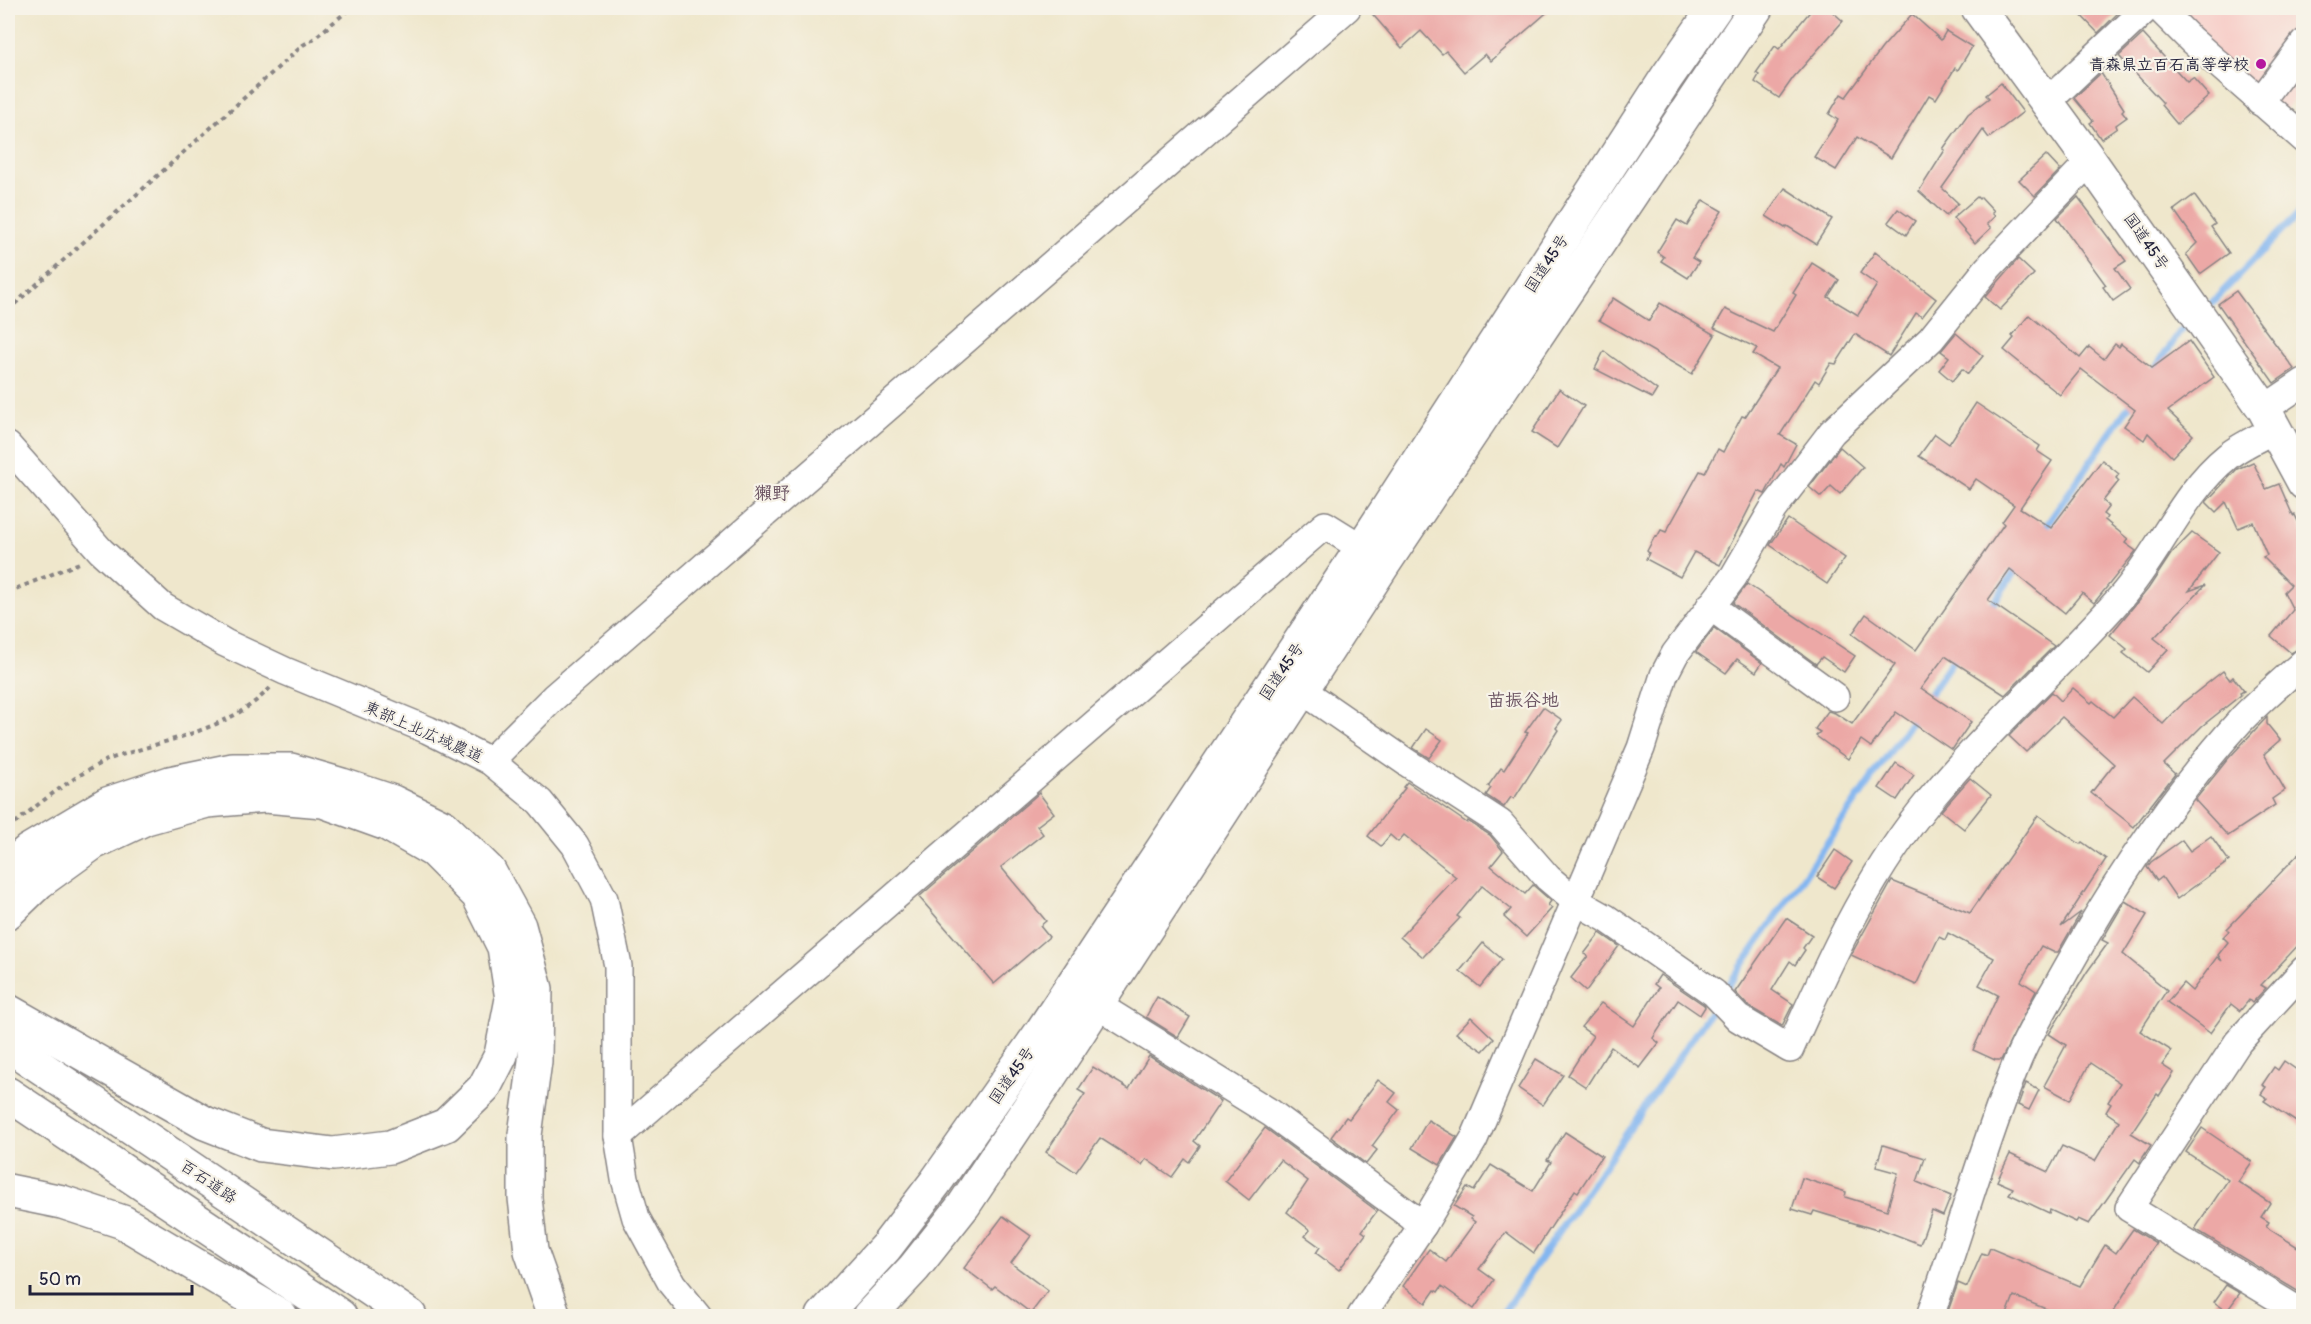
<svg xmlns="http://www.w3.org/2000/svg" width="2311" height="1324" viewBox="0 0 2311 1324" font-family="Pangolin,'Klee One',sans-serif">
<style>
.built{fill:#f7d0ca}
.lines{fill:none;stroke-linecap:round;stroke-linejoin:round}
.stream{stroke:#83b6f0;stroke-width:7}
.building{fill:#eca8a6}
.minor-casing{stroke:#888484;stroke-width:30}
.highway-casing{stroke:#888484;stroke-width:36}
.path{stroke:#888484;stroke-width:4;stroke-dasharray:4.5 4.5;stroke-linecap:butt}
.minor{stroke:#fff;stroke-width:27}
.highway{stroke:#fff;stroke-width:33}
.poi-dot{fill:#b5179e;stroke:#f7f3e8;stroke-width:2}
.labels{text-anchor:middle;stroke-width:4.5;stroke-linejoin:round;paint-order:stroke}
.poi-label{font-size:16px;font-weight:bold;fill:#22223b;stroke:#f7f3e8;text-anchor:end}
.street-label{font-size:16px;fill:#22223b;stroke:#f7f3e8}
.neighbourhood-label{font-size:18px;font-weight:bold;fill:#695160;stroke:#f7f3e8}
</style>
<rect width="100%" height="100%" fill="#f7f3e8"/>
<filter id="ink" filterUnits="userSpaceOnUse"><feTurbulence type="fractalNoise" baseFrequency=".0167" numOctaves="2"/><feDisplacementMap in="SourceGraphic" scale="12" xChannelSelector="R" yChannelSelector="G"/><feConvolveMatrix kernelMatrix="1 2 1 2 8 2 1 2 1" color-interpolation-filters="sRGB"/></filter>
<filter id="wash" filterUnits="userSpaceOnUse"><feTurbulence type="fractalNoise" baseFrequency=".008" numOctaves="4" result="noise"/><feDisplacementMap in="SourceGraphic" scale="24" xChannelSelector="R" yChannelSelector="G"/><feGaussianBlur stdDeviation="1.35" result="paint"/><feColorMatrix in="noise" values="0 0 0 0 0 0 0 0 0 0 0 0 0 0 0 0 0 1.4 0 .05"/><feComposite in="paint" operator="in"/></filter>
<g filter="url(#wash)">
<rect width="100%" height="100%" fill="#efe7cc"/>
<polygon class="built" points="2159,8 2303,8 2303,88 2279,118"/>
<g class="lines">
<g class="stream">
<polyline points="2205,310 2304,208"/>
<polyline points="2155,369 2179,333 2192,321"/>
<polyline points="2042,532 2133,400"/>
<polyline points="1988,611 2019,565"/>
<polyline points="1926,699 1957,654"/>
<polyline points="1723,993 1915,716"/>
<polyline points="1501,1316 1717,1002"/>
</g>
</g>
<g id="blocks">
<g class="building">
<polygon points="1367,8 1552,8 1491,61 1485,54 1464,72 1446,51 1442,54 1421,31 1402,48"/>
<polygon points="1813,8 1828,8 1843,21 1793,78 1779,98 1755,82 1759,75 1756,73 1775,46 1779,49"/>
<polygon points="2074,8 2119,8 2121,10 2098,33"/>
<polygon points="1912,14 1941,40 1946,31 1972,47 1958,70 1955,68 1936,99 1929,95 1891,158 1857,137 1836,170 1814,157 1838,120 1829,114 1841,94 1846,97 1882,48"/>
<polygon points="2143,34 2187,82 2193,78 2209,96 2177,124 2161,105 2163,103 2119,56"/>
<polygon points="2101,73 2124,109 2122,111 2127,117 2116,125 2117,128 2101,139 2090,123 2093,121 2074,98"/>
<polygon points="2001,83 2023,112 1989,138 1983,130 1942,188 1958,203 1946,216 1919,191 1945,150 1943,149 1968,114 1989,98 1986,95"/>
<polygon points="2046,155 2060,170 2035,196 2019,180"/>
<polygon points="1785,188 1832,219 1816,244 1787,226 1785,228 1766,216"/>
<polygon points="2194,195 2215,224 2211,227 2229,253 2200,274 2186,254 2197,243 2174,210"/>
<polygon points="1977,197 1979,199 1981,197 1994,211 1992,213 1995,216 1987,224 1991,228 1975,243 1953,218"/>
<polygon points="2078,197 2126,261 2115,268 2130,289 2113,301 2103,287 2106,285 2057,218"/>
<polygon points="1703,200 1722,211 1692,258 1699,262 1688,278 1661,261 1664,257 1657,252 1677,220 1687,226"/>
<polygon points="1898,209 1915,221 1906,235 1888,222"/>
<polygon points="1875,252 1936,299 1922,317 1916,313 1889,356 1855,334 1836,364 1831,363 1819,383 1815,380 1780,435 1796,444 1784,467 1781,464 1765,494 1758,491 1720,565 1694,552 1680,577 1646,559 1649,553 1647,551 1655,536 1657,537 1661,530 1666,532 1700,471 1705,473 1718,449 1723,452 1742,416 1745,417 1777,368 1753,354 1757,348 1714,328 1725,309 1773,332 1796,295 1793,293 1812,263 1839,280 1828,297 1858,315 1877,285 1860,273"/>
<polygon points="2018,259 2034,274 2000,310 1985,297"/>
<polygon points="2236,291 2294,369 2274,383 2218,304"/>
<polygon points="1613,298 1649,321 1660,303 1715,335 1692,374 1599,320"/>
<polygon points="2029,315 2080,358 2089,347 2104,359 2115,344 2119,347 2121,344 2152,368 2189,341 2214,377 2168,411 2193,435 2172,457 2148,433 2144,440 2124,426 2135,410 2081,369 2060,395 2004,350 2014,338 2012,336"/>
<polygon points="1956,333 1983,356 1968,374 1962,369 1952,381 1939,370 1949,357 1941,351"/>
<polygon points="1604,351 1657,390 1652,398 1595,369"/>
<polygon points="1559,389 1584,406 1557,448 1532,432"/>
<polygon points="1976,403 2040,446 2037,451 2052,461 2020,508 2051,528 2102,460 2119,474 2116,478 2119,481 2103,501 2109,506 2103,514 2107,517 2105,520 2128,539 2125,543 2136,551 2094,603 2082,593 2065,613 2010,569 1988,600 2054,646 2005,695 1945,656 1921,688 1971,722 1952,750 1896,712 1871,747 1861,740 1848,759 1816,736 1820,732 1815,729 1828,711 1835,713 1852,724 1895,665 1852,634 1866,614 1916,650 2004,524 2002,522 2014,505 1976,479 1969,489 1919,456 1935,434 1949,444"/>
<polygon points="1840,447 1863,467 1840,494 1831,486 1821,497 1809,487"/>
<polygon points="2253,462 2266,489 2279,484 2293,516 2295,515 2304,534 2304,646 2291,653 2271,636 2293,610 2284,592 2291,585 2263,557 2267,555 2253,522 2238,528 2226,502 2216,512 2206,502 2237,469"/>
<polygon points="1788,519 1845,558 1827,584 1770,545"/>
<polygon points="2192,533 2219,552 2189,591 2205,585 2154,638 2168,649 2147,672 2123,653 2127,649 2110,635 2148,589 2171,554"/>
<polygon points="1747,584 1855,656 1844,672 1822,657 1816,664 1733,603"/>
<polygon points="1714,628 1762,663 1756,672 1737,659 1726,673 1696,652"/>
<polygon points="2223,671 2230,680 2233,677 2244,691 2240,693 2241,695 2202,726 2164,764 2175,774 2134,827 2091,793 2114,764 2062,717 2026,752 2009,736 2052,692 2061,701 2073,688 2091,703 2093,701 2113,717 2132,697 2163,724 2185,701"/>
<polygon points="1543,707 1562,720 1556,728 1558,730 1514,799 1511,797 1504,807 1486,795 1491,788 1488,786 1501,768 1504,770 1528,733 1525,732"/>
<polygon points="2267,717 2267,724 2280,740 2264,754 2285,790 2272,799 2275,805 2228,836 2195,800 2227,760"/>
<polygon points="1426,729 1442,740 1429,758 1413,748"/>
<polygon points="1896,763 1914,775 1897,800 1879,788"/>
<polygon points="1970,778 1991,795 1964,829 1941,811"/>
<polygon points="1407,782 1467,823 1468,821 1490,835 1503,851 1491,866 1525,894 1533,885 1551,901 1548,905 1552,908 1526,937 1504,917 1511,909 1482,886 1457,916 1460,918 1423,957 1400,937 1456,877 1404,835 1398,842 1390,835 1381,846 1368,836 1405,788 1403,787"/>
<polygon points="1039,793 1054,813 1037,826 1043,834 1001,867 1046,921 1040,926 1049,937 994,984 919,897"/>
<polygon points="2038,815 2080,844 2082,842 2106,859 2061,927 2081,912 2058,952 2053,952 2041,946 2021,981 2036,991 2001,1060 1995,1060 1973,1050 1998,995 1979,985 1994,958 1948,933 1945,940 1939,937 1916,985 1851,955 1892,881 1970,913"/>
<polygon points="2211,836 2229,861 2177,899 2162,877 2157,881 2147,867 2151,862 2182,840 2190,851"/>
<polygon points="2304,848 2304,939 2261,985 2266,988 2252,1003 2249,1000 2240,1011 2231,1004 2210,1033 2167,1002 2183,983 2192,991 2217,957 2222,961 2218,955 2228,942 2223,937 2229,931 2227,929"/>
<polygon points="1835,850 1852,862 1834,888 1817,877"/>
<polygon points="2125,901 2147,915 2123,954 2167,990 2140,1031 2172,1051 2162,1065 2174,1073 2159,1096 2157,1094 2131,1133 2151,1145 2141,1160 2140,1163 2135,1159 2089,1224 2078,1219 2076,1222 2050,1210 2049,1213 2009,1194 2013,1188 1997,1181 2010,1154 2048,1172 2062,1146 2095,1161 2119,1121 2106,1112 2111,1104 2108,1102 2120,1083 2090,1063 2070,1100 2044,1086 2066,1045 2049,1034 2087,972 2108,943 2102,940"/>
<polygon points="1786,918 1812,935 1803,948 1805,950 1795,965 1790,961 1772,990 1793,1004 1782,1026 1748,1006 1735,992"/>
<polygon points="1600,933 1619,946 1586,991 1571,978 1588,956 1584,954"/>
<polygon points="1483,943 1502,959 1480,987 1460,971"/>
<polygon points="1660,975 1704,1005 1705,1007 1700,1015 1678,1000 1653,1038 1659,1043 1640,1068 1611,1047 1586,1087 1568,1075 1593,1036 1581,1027 1601,1003 1634,1026 1659,988 1654,984"/>
<polygon points="1157,997 1190,1017 1178,1037 1146,1017"/>
<polygon points="1471,1017 1494,1039 1483,1051 1456,1033"/>
<polygon points="1149,1056 1221,1101 1194,1141 1200,1146 1189,1162 1185,1159 1172,1177 1146,1159 1142,1165 1100,1138 1076,1172 1046,1152 1085,1094 1078,1090 1093,1067 1129,1089"/>
<polygon points="1536,1059 1563,1075 1543,1105 1518,1088"/>
<polygon points="2284,1061 2304,1075 2304,1127 2264,1101 2267,1098 2261,1094 2266,1087 2262,1085 2274,1067 2278,1070"/>
<polygon points="1378,1080 1396,1093 1389,1102 1399,1110 1372,1146 1377,1150 1366,1164 1331,1137 1346,1117 1349,1119"/>
<polygon points="2026,1083 2039,1090 2029,1110 2018,1105"/>
<polygon points="1428,1120 1457,1137 1440,1165 1412,1148"/>
<polygon points="1265,1128 1377,1211 1362,1231 1366,1234 1339,1270 1316,1253 1320,1247 1305,1236 1310,1230 1287,1212 1308,1181 1280,1160 1249,1200 1225,1181"/>
<polygon points="2202,1128 2252,1162 2238,1182 2270,1203 2261,1217 2269,1222 2266,1227 2304,1251 2304,1295 2195,1229 2228,1180 2186,1152"/>
<polygon points="1565,1132 1602,1156 1578,1192 1575,1190 1534,1253 1506,1232 1479,1269 1494,1280 1474,1309 1442,1286 1438,1292 1435,1290 1426,1303 1403,1286 1429,1249 1446,1262 1475,1222 1471,1219 1472,1217 1454,1206 1467,1187 1474,1191 1491,1165 1533,1191 1551,1162 1547,1160"/>
<polygon points="1883,1145 1925,1158 1917,1182 1951,1196 1943,1216 1932,1211 1920,1244 1878,1228 1877,1230 1814,1211 1812,1215 1792,1209 1802,1178 1846,1192 1845,1197 1887,1210 1898,1173 1876,1167"/>
<polygon points="1003,1216 1031,1236 1011,1263 1048,1291 1031,1313 995,1286 992,1289 964,1268"/>
<polygon points="2133,1229 2156,1243 2110,1317 2048,1317 2051,1311 2014,1296 2006,1317 1946,1317 1958,1283 1967,1287 1982,1253 1987,1255 1990,1248 2080,1286 2105,1245 2116,1253"/>
<polygon points="2226,1285 2240,1293 2227,1311 2214,1302"/>
</g>
</g>
</g>
<g filter="url(#ink)">
<use href="#blocks" fill-opacity="0" stroke="#888484" stroke-width="1.5"/>
<g class="lines">
<defs>
<g id="minor">
<polyline points="2159,8 2191,40 2304,139"/>
<polyline points="2047,102 2147,8"/>
<polyline points="2260,102 2304,43"/>
<polyline points="2264,409 2304,382"/>
<polyline points="8,446 101,551 163,607 225,643 285,671 428,730 490,761 540,802 575,845 604,899 618,966 618,1136 625,1179 636,1218 672,1284 698,1316"/>
<polyline points="1710,606 1835,697"/>
<path d="M1302 690 1406 762 1500 823 1548 878 1574 900 1606 918 1714 993 1738 1018 1790 1049C1827 966 1864 883 1921 811 1982 734 2057 670 2122 596 2160 552 2182 493 2228 456 2242 445 2260 437 2276 429"/>
<polyline points="490,761 554,697 1347,8"/>
<polyline points="2304,970 2238,1042 2129,1208 2304,1314"/>
<polyline points="1097,1005 1271,1113 1423,1225"/>
<polyline points="618,1136 1325,525 1362,548"/>
<polyline points="1361,1316 1423,1225 1474,1139 1641,748 1664,675 1675,654 1734,576 1773,509 1832,432 1931,339 1988,268 2090,161"/>
<path d="M1930 1316C1960 1232 1983 1146 2017 1062 2030 1030 2049 1001 2066 970 2115 882 2172 796 2240 721 2260 700 2283 681 2304 662"/>
</g>
<g id="highway">
<polyline points="1978,8 2090,161 2264,409 2304,483"/>
<polyline points="8,868 28,851 107,804 170,783 233,770 291,770 342,785 393,802 444,827 489,871 519,926 536,989 535,1061 525,1135 525,1198 531,1251 554,1316"/>
<polyline points="8,912 39,882 93,843 146,818 207,801 265,796 323,801 387,824 434,851 478,895 504,947 512,999 501,1055 484,1088 446,1125 390,1147 333,1154 261,1145 205,1123 8,1011"/>
<polyline points="8,1045 410,1316"/>
<polyline points="8,1094 340,1316"/>
<polyline points="8,1191 62,1202 123,1222 281,1316"/>
<polyline points="823,1316 886,1247 935,1183 1042,1031 1362,548 1667,77 1715,8"/>
<polyline points="869,1316 914,1268 964,1205 1068,1049 1383,565 1756,8"/>
</g>
</defs>
<use href="#minor" class="minor-casing"/>
<use href="#highway" class="highway-casing"/>
<g class="path">
<polyline points="8,310 303,45 312,40 351,8"/>
<polyline points="8,592 82,562"/>
<path d="M8 829C38 804 69 779 105 761 114 757 125 754 135 751 182 736 235 725 270 688"/>
</g>
<use href="#minor" class="minor"/>
<use href="#highway" class="highway"/>
</g>
</g>
<circle class="poi-dot" cx="2261" cy="64" r="6"/>
<g class="labels">
<g class="poi-label">
<text x="2249" y="70">青森県立百石高等学校</text>
</g>
<g class="street-label">
<text transform="translate(2147 241) rotate(55)" y="6">国道45号</text>
<text transform="translate(1546 263) rotate(-57)" y="6">国道45号</text>
<text transform="translate(1281 671) rotate(-56)" y="6">国道45号</text>
<text transform="translate(424 731) rotate(24)" y="6">東部上北広域農道</text>
<text transform="translate(1011 1075) rotate(-55)" y="6">国道45号</text>
<text transform="translate(209 1181) rotate(34)" y="6">百石道路</text>
</g>
<g class="neighbourhood-label">
<text x="772" y="499">獺野</text>
<text x="1523" y="706">苗振谷地</text>
</g>
</g>
<rect width="2311" height="1324" fill="none" stroke="#f7f3e8" stroke-width="30"/>
<path d="M30 1285v9h162v-9" fill="none" stroke="#22223b" stroke-width="3"/>
<text x="39" y="1285" font-size="18" fill="#22223b" stroke="#f7f3e8" stroke-width="4.5" paint-order="stroke">50 m</text>
</svg>
